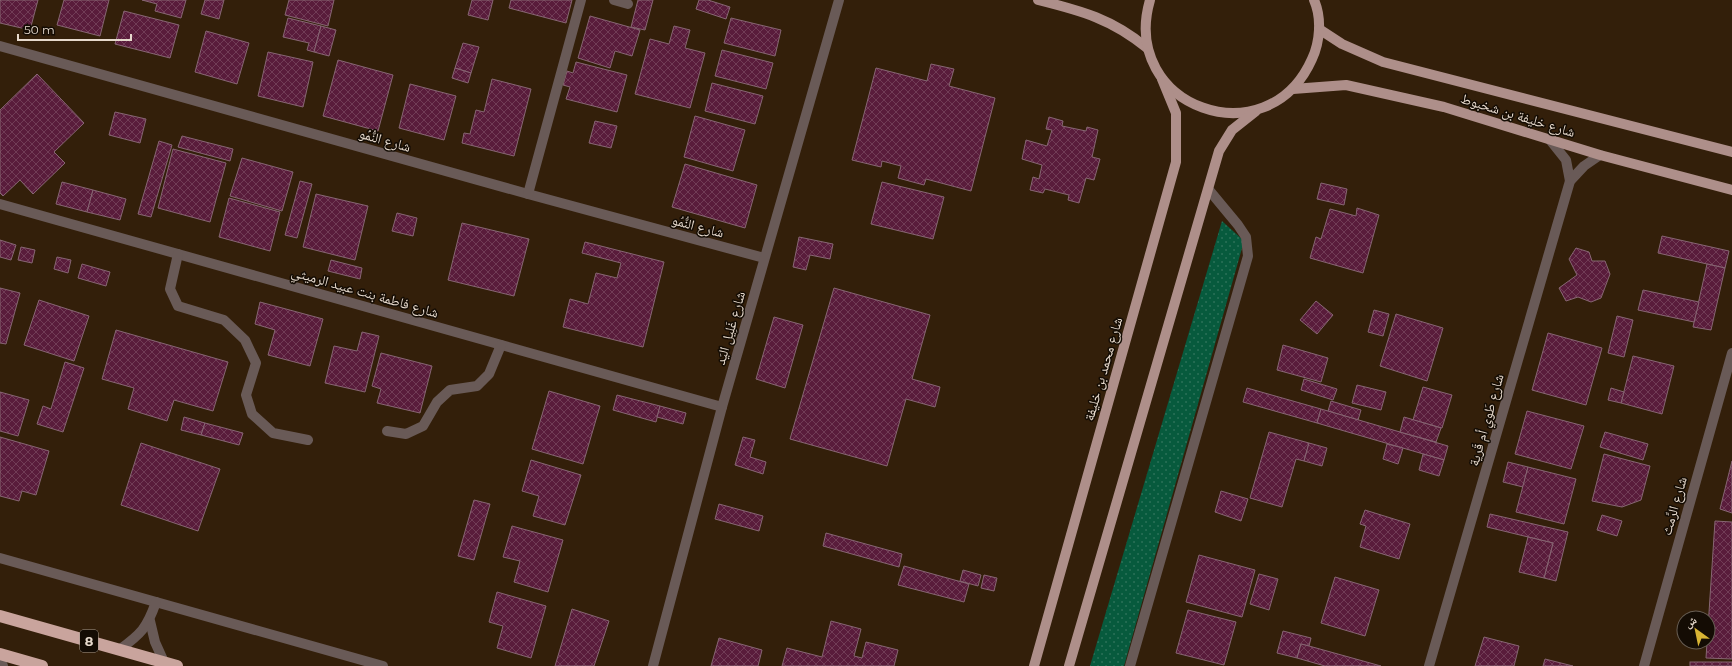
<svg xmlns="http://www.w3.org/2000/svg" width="1732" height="666" viewBox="0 0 1732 666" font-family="Montserrat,'Noto Naskh Arabic',sans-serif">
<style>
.grass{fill:url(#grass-dots)}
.building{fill:url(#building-cross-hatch);stroke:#876673}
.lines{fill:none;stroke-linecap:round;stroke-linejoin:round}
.minor{stroke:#695a57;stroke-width:10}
.major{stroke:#ae8f8a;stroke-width:10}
.highway{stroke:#c9a49d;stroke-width:12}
.labels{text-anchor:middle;stroke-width:3;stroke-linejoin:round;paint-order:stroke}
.shield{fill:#140c04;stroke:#a79c90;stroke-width:1}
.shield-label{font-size:13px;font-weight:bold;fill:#e6d9cc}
.street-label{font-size:14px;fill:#e6d9cc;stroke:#140c04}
</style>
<defs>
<pattern id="grass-dots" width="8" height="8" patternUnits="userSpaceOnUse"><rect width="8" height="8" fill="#075a3d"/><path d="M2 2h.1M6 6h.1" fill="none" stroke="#2b7158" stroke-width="1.8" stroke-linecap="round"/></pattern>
<pattern id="building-cross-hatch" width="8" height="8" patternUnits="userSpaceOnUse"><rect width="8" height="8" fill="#591c3b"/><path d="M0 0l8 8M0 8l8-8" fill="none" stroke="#713c56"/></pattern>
</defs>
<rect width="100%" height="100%" fill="#331f0a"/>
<polygon class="grass" points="1222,221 1244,241 1124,666 1090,666"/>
<g class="building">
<polygon points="0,0 38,0 30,30 0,23"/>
<polygon points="64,0 109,0 100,36 57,25"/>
<polygon points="142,0 186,0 181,18 155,11 157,4"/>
<polygon points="205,0 224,0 219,19 201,14"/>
<polygon points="289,0 334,0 328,26 285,15"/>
<polygon points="472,0 493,0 488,20 468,15"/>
<polygon points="511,0 572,0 566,23 509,8"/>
<polygon points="638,0 653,0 645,30 631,27"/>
<polygon points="699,0 708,0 730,7 726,19 696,9"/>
<polygon points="124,11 179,25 170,58 115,44"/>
<polygon points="590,16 640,30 632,56 615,51 610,68 578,58"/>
<polygon points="288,18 321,26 314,52 307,50 309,43 283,37"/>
<polygon points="731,18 781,30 775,56 724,43"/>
<polygon points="321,26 336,30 329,56 314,52"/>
<polygon points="674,26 690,30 685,48 705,53 690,108 635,94 650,39 669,44"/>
<polygon points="206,31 249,43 237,84 195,72"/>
<polygon points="463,43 479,47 471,73 455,68"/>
<polygon points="722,50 773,63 766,89 715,76"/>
<polygon points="268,52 313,62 303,107 258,96"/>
<polygon points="338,60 393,75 378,131 323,116"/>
<polygon points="576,62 627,75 617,112 566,99 570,87 563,85 567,71 573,73"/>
<polygon points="931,64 954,69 949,86 995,98 971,191 926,179 924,185 898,178 901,166 882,161 881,167 852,160 876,68 927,81"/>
<polygon points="455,68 471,73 468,83 452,78"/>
<polygon points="37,74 84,123 54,152 65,163 33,194 20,180 3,196 0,193 0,110"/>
<polygon points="492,79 531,89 514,156 462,143 464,133 470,134 476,110 484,112"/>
<polygon points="712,83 763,96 755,124 705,111"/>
<polygon points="410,84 456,96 444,140 399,128"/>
<polygon points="115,112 146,119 140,143 109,135"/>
<polygon points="695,116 745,130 733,171 684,157"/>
<polygon points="1049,117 1063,121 1062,126 1086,131 1087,127 1098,130 1092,157 1100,159 1094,180 1086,178 1079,203 1068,200 1069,195 1045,189 1043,193 1030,190 1033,177 1039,179 1042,165 1022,159 1026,140 1047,146 1052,130 1046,129"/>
<polygon points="595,121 617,126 611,148 589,143"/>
<polygon points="182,136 233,149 230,161 178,147"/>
<polygon points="159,141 172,145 151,217 138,214"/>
<polygon points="173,149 226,163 210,222 158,208"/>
<polygon points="242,158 293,172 282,211 230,196"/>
<polygon points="685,164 757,185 745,228 672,207"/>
<polygon points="300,181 312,184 297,238 285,235"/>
<polygon points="62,182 93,190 87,212 56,204"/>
<polygon points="882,182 944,197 933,239 871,224"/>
<polygon points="1321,183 1347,189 1344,205 1317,199"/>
<polygon points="93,190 126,199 120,220 87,212"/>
<polygon points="316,194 368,206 355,260 303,247"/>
<polygon points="229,198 280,212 270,251 219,237"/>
<polygon points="1357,208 1379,215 1363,273 1310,258 1316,237 1321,239 1330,209 1356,216"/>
<polygon points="397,213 417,218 413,236 392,231"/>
<polygon points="462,223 529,239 514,296 448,280"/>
<polygon points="1662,236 1729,251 1725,268 1658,253"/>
<polygon points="799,237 833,244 830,259 810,255 806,270 793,267"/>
<polygon points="0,240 16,245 11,260 0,257"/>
<polygon points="585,242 664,262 643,347 563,327 570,299 588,304 596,273 617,278 621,263 582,253"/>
<polygon points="21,247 35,250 32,263 18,260"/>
<polygon points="1576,248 1589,252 1592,261 1605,261 1610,274 1601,298 1591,302 1578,297 1566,301 1559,288 1577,275 1569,259"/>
<polygon points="57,257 71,260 68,273 54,269"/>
<polygon points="331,260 362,268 360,279 328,271"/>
<polygon points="82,264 110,272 106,286 78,278"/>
<polygon points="1707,264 1725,268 1711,330 1693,327"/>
<polygon points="0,288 20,293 6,344 0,343"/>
<polygon points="834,288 930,315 912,379 940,387 935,407 906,399 887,466 790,439"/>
<polygon points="1643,290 1699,302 1694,322 1638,310"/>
<polygon points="39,300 89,316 74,361 24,345"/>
<polygon points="1316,301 1333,315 1317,334 1300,320"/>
<polygon points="260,302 323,319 310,366 268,355 275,330 255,324"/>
<polygon points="1374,310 1389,314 1383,336 1368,332"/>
<polygon points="1396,314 1443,328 1427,381 1380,366"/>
<polygon points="1617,316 1633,320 1624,357 1608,353"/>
<polygon points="774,317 803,325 785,388 756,379"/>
<polygon points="116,330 228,362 213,411 174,400 167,421 128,409 134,388 102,379"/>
<polygon points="362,332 379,336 365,392 325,383 334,346 357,351"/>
<polygon points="1548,333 1602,348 1586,405 1532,390"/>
<polygon points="1283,345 1328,358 1321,382 1277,370"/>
<polygon points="381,353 432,366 420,413 377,403 381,389 372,386"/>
<polygon points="1633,356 1674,366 1662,414 1621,403"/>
<polygon points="65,362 84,368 63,432 37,424 43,406 51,409"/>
<polygon points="1304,379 1337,389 1333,400 1301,390"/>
<polygon points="1357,385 1386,392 1381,410 1352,403"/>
<polygon points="1423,387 1452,395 1442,428 1413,420"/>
<polygon points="1247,388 1321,409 1317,423 1243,402"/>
<polygon points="1611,388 1624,392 1621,403 1608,400"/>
<polygon points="549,391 600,406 583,464 532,449"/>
<polygon points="0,392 29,400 18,436 0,431"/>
<polygon points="617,395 660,406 656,422 613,410"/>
<polygon points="1331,401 1361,410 1358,420 1328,411"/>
<polygon points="660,406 686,413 683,424 657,417"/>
<polygon points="1321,409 1448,446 1444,460 1317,423"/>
<polygon points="1527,411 1584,426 1571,469 1515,454"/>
<polygon points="184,417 205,423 201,435 181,430"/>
<polygon points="1404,417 1441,428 1436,442 1400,432"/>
<polygon points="205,423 243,433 239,445 201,435"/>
<polygon points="1269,432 1309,443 1304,461 1296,459 1282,507 1250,498"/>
<polygon points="1605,432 1648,444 1643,460 1600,447"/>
<polygon points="0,437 49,451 36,495 22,491 19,501 0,496"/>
<polygon points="743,437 755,440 750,457 766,462 763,474 735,465"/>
<polygon points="141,443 220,469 198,531 121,505"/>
<polygon points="1309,443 1327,448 1322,466 1304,461"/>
<polygon points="1387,444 1403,448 1398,464 1383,459"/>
<polygon points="1423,454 1444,460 1439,476 1419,470"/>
<polygon points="1604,454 1650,466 1641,500 1622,507 1592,501"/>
<polygon points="531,460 581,475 565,525 533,516 539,496 522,491"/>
<polygon points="1732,461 1732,513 1720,509"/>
<polygon points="1508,462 1528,467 1523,487 1503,482"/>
<polygon points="1528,467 1576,479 1564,524 1516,512"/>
<polygon points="1221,491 1248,499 1241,521 1215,512"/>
<polygon points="474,500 490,504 474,560 458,556"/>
<polygon points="719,504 763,516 759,531 715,519"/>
<polygon points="1365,510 1410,524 1399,559 1360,547 1366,526 1360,524"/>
<polygon points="1490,514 1568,532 1556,581 1544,578 1553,543 1487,527"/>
<polygon points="1602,515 1622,521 1617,536 1597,530"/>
<polygon points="1715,521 1732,522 1732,659 1706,658"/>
<polygon points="512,526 563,540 548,592 514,582 520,561 503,557"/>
<polygon points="826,533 902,554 899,567 823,546"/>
<polygon points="1528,537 1553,543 1544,578 1519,572"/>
<polygon points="1199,555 1255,570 1242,617 1186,602"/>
<polygon points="904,566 969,584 964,602 898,585"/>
<polygon points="963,570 981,575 978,586 960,581"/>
<polygon points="1259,574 1278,579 1269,610 1250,604"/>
<polygon points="984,575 997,578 994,591 981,588"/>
<polygon points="1335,577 1379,590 1365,636 1321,623"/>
<polygon points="497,592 546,606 531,658 497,648 503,626 489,622"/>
<polygon points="572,609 609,621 594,666 555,666"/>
<polygon points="1188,610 1236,622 1224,665 1176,653"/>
<polygon points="831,621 861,629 854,656 862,658 866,642 898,650 894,666 782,666 787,648 822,657"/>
<polygon points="1283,631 1311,638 1309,646 1301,644 1297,658 1277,653"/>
<polygon points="1484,637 1519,646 1514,666 1475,666"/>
<polygon points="719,638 762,650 758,666 711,666"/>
<polygon points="1301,644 1309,646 1381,666 1325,666 1297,658"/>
<polygon points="1545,659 1573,666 1543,666"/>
<rect x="1690" y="662" width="42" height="4"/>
</g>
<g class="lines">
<g class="minor">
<polyline points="614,0 628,4"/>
<polyline points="0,46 528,194 764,258"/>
<polyline points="1550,140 1566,160 1570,181"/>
<polyline points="528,194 581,0"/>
<polyline points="0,204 722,407"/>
<polyline points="178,254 170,289 178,306 224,320 245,340 256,363 246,395 252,414 273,433 308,440"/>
<polyline points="387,431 406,434 423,426 437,402 450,390 477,386 489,374 501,345"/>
<polyline points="0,558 383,666"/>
<polyline points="150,621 155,642 164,662"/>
<path d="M119 650C141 634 147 628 156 602"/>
<polyline points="0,660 3,666"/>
<polyline points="653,666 722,407 839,0"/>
<polyline points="1130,666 1248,256 1246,237 1238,225 1209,190"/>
<polyline points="1429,666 1570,181 1584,166 1600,155"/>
<polyline points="1644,666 1732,353"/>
</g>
<g class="major">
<path d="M1038 0C1082 11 1112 19 1147 48"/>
<path d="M1150 0C1119 107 1267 160 1312 59 1320 42 1322 18 1314 0"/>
<polyline points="1319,29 1342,44 1383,62 1732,152"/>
<polyline points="1293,89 1346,85 1444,107 1600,155 1732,190"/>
<polyline points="1034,666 1176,162 1176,113 1162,79"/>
<polyline points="1069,666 1219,151 1232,130 1256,111"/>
</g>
<g class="highway">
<polyline points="0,616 177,666"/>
<polyline points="0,654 42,666"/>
</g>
</g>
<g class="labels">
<rect class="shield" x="80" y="630" width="18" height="22" rx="3"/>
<g class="shield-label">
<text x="89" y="646">8</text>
</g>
<g class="street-label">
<text transform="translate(1518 115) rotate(17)" y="5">شارع خليفة بن شخبوط</text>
<text transform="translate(385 140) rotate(16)" y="5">شارع النُّمُو</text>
<text transform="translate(698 226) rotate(15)" y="5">شارع النُّمُو</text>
<text transform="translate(365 292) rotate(16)" y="5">شارع فاطمة بنت عبيد الرميثي</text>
<text transform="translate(730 328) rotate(-74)" y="5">شارع غَلِيل اليَد</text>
<text transform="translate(1103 369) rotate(-74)" y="5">شارع محمد بن خليفة</text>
<text transform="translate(1486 420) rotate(-74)" y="5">شارع طَوي أم قَرية</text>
<text transform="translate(1674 506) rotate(-74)" y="5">شارع الرِّمث</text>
</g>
</g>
<g transform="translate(1696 630) rotate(327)"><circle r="19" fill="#140c04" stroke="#685e54"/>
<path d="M0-3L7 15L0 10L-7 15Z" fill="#d8b434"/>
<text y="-6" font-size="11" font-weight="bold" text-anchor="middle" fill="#e6d9cc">ش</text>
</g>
<path d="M18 34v6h113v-6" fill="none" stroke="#e6d9cc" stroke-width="2"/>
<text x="24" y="34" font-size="12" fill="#e6d9cc" stroke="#140c04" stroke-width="3" paint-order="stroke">50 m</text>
</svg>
